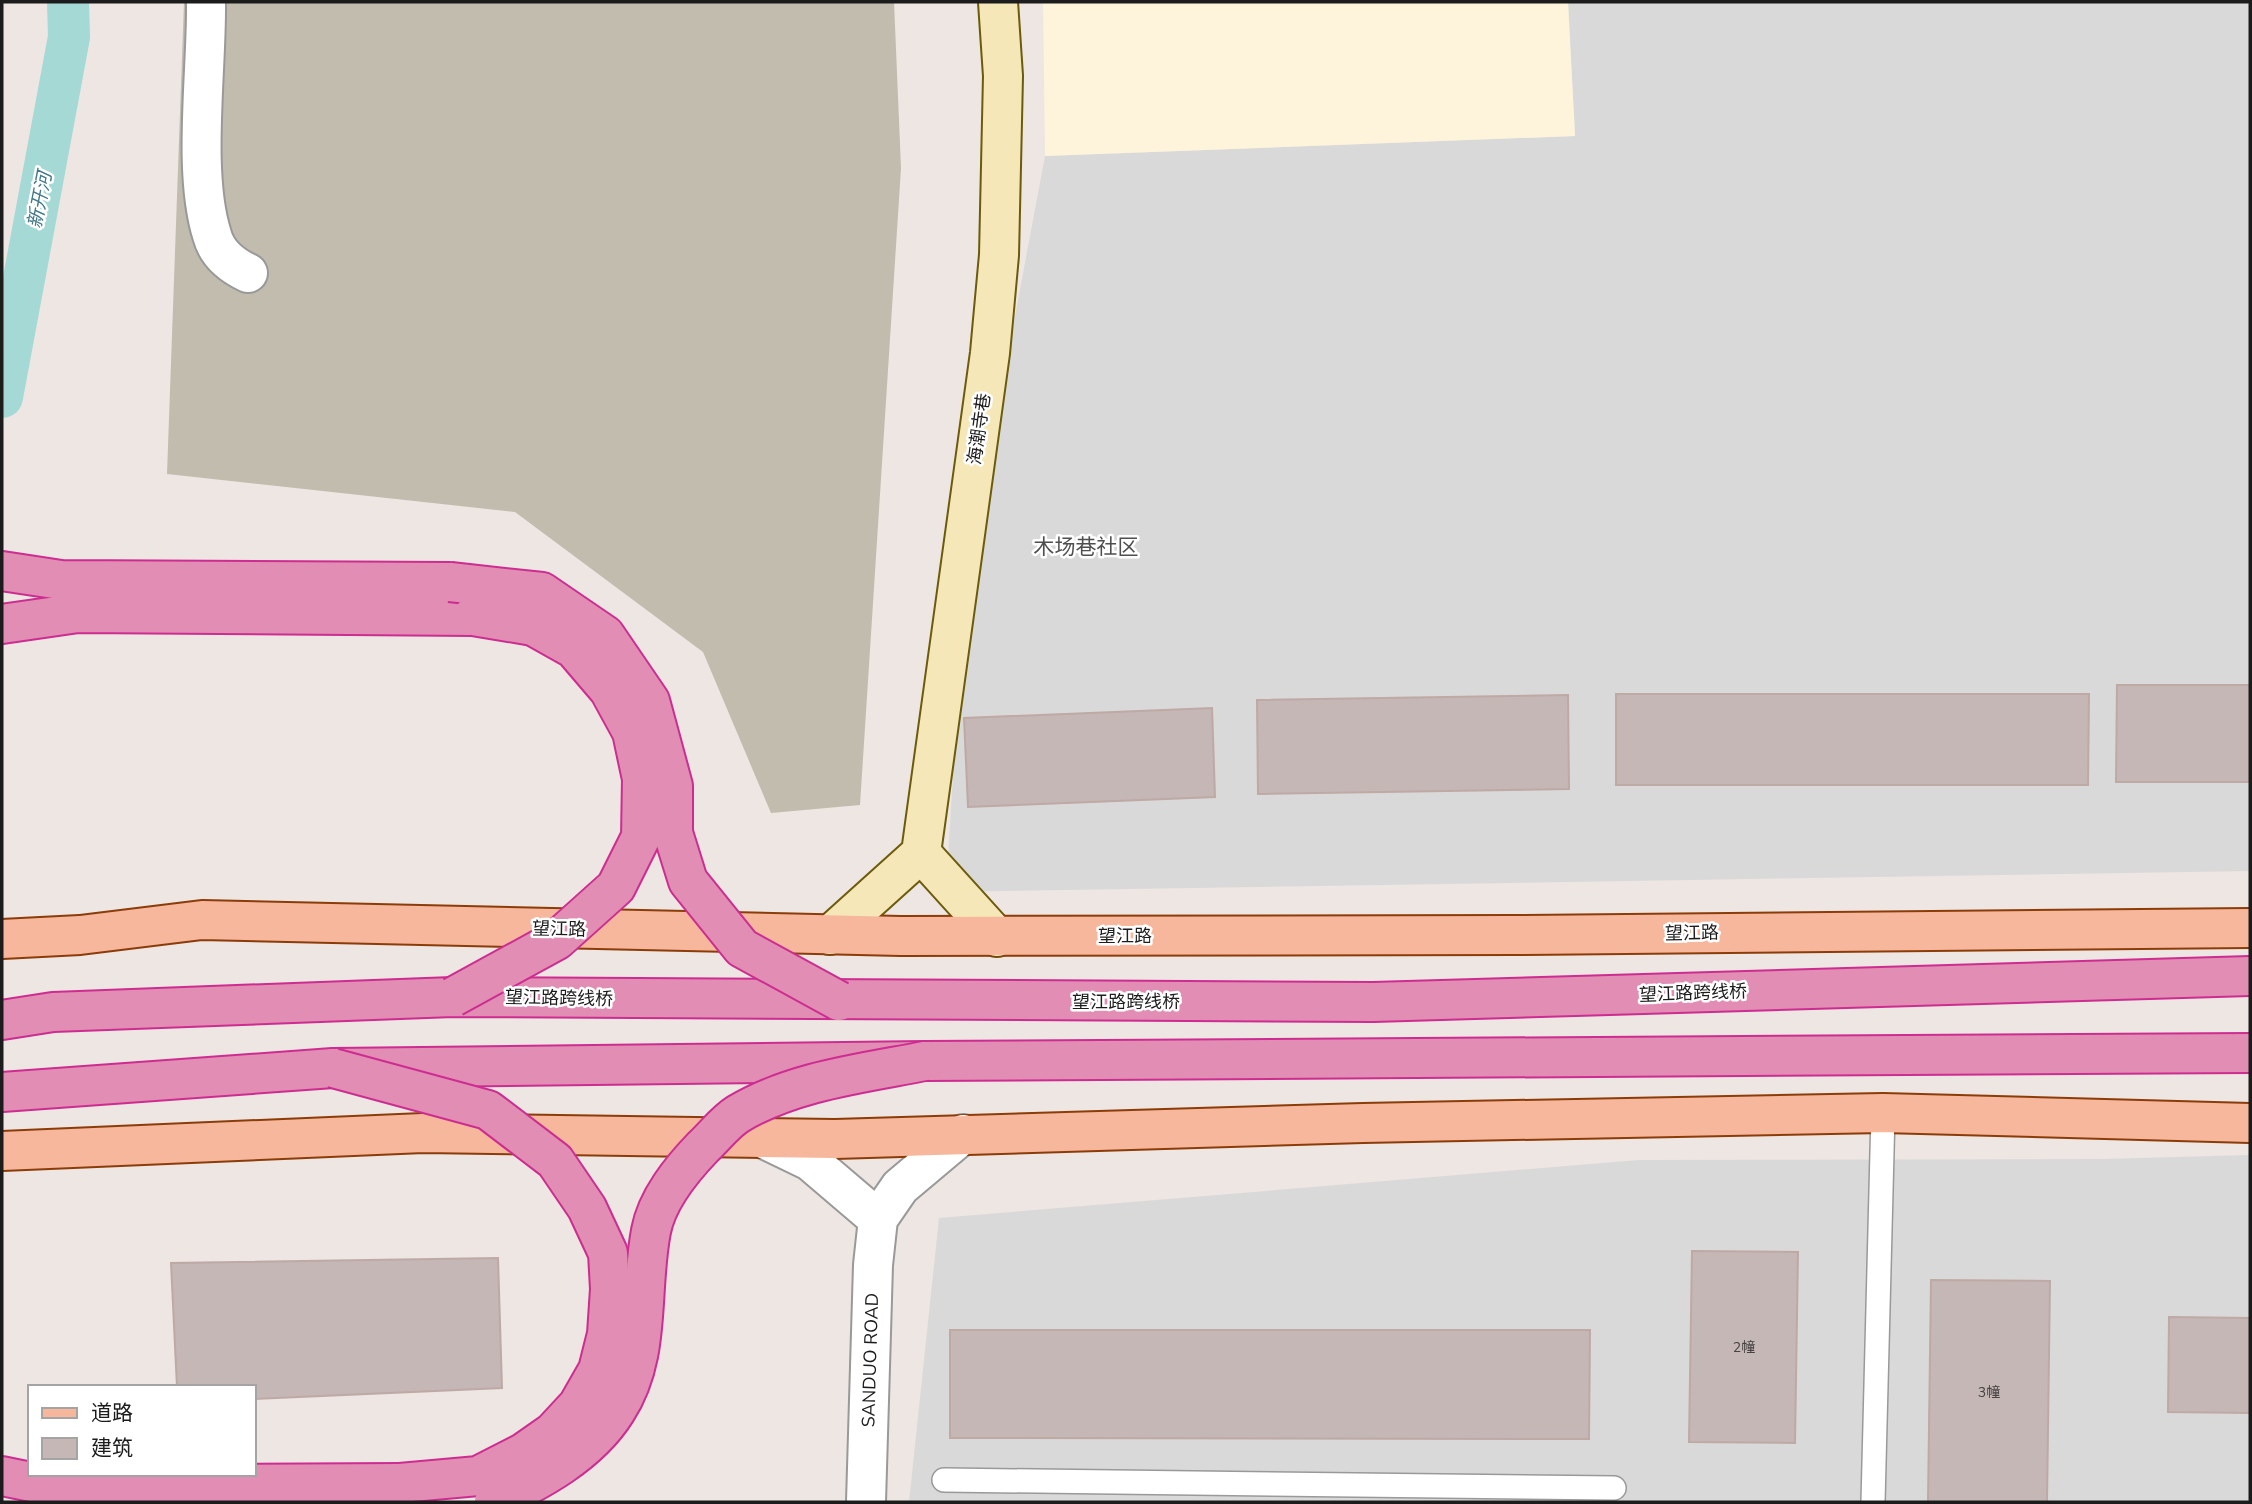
<svg xmlns="http://www.w3.org/2000/svg" width="2252" height="1504" viewBox="0 0 2252 1504" font-family="'Nunito Sans','Noto Sans SC',sans-serif">
<style>
.residential{fill:#dad9d9}
.education{fill:#fdf4db}
.construction{fill:#c1bcae}
.lines{fill:none;stroke-linecap:round;stroke-linejoin:round}
.canal{stroke:#a4d9d6;stroke-width:42}
.building{fill:#c4b7b6;stroke:#bea9a5;stroke-width:2}
.lane-casing{stroke:#999;stroke-width:26}
.street-casing{stroke:#999;stroke-width:42}
.secondary-casing{stroke:#6c5b0a;stroke-width:42}
.primary-casing{stroke:#8c3c08;stroke-width:42}
.highway-casing{stroke:#cd2d90;stroke-width:42}
.lane{stroke:#fff;stroke-width:23}
.street{stroke:#fff;stroke-width:38}
.secondary{stroke:#f5e7b7;stroke-width:38}
.primary{stroke:#f6b79d;stroke-width:38}
.highway{stroke:#e18db4;stroke-width:38}
.highway-bridge-casing{stroke:#cd2d90;stroke-width:42;stroke-linecap:butt}
.highway-bridge{stroke:#e18db4;stroke-width:38}
.labels{text-anchor:middle;stroke-width:5;stroke-linejoin:round;paint-order:stroke}
.number-label{font-size:14px;fill:#464342}
.street-label{font-size:18px;fill:#1c1c1c;stroke:#fff}
.water-label{font-size:19px;font-style:italic;fill:#427888;stroke:#fff}
.quarter-label{font-size:21px;fill:#4f4f4f;stroke:#fff}
</style>
<rect width="100%" height="100%" fill="#ede6e2"/>
<g class="residential">
<polygon points="1568,2 2250,2 2250,871 946,892 964,589 1045,156 1575,136"/>
<polygon points="2250,1155 2250,1502 909,1502 939,1218 1639,1160 2104,1159"/>
</g>
<polygon class="education" points="1043,2 1568,2 1575,136 1045,156"/>
<polygon class="construction" points="184,2 894,2 901,168 860,805 771,813 703,652 515,512 167,474"/>
<g class="lines">
<polyline class="canal" points="2,397 69,37 68,2"/>
</g>
<g class="building">
<polygon points="2117,685 2250,685 2250,782 2116,782"/>
<polygon points="1616,694 2089,694 2088,785 1616,785"/>
<polygon points="1568,695 1569,789 1258,794 1257,700"/>
<polygon points="1212,708 1215,797 968,807 964,718"/>
<polygon points="1692,1251 1798,1252 1795,1443 1689,1442"/>
<polygon points="498,1258 502,1388 254,1399 254,1387 177,1387 171,1263"/>
<polygon points="1931,1280 2050,1281 2047,1502 1928,1502"/>
<polygon points="2169,1317 2250,1318 2250,1413 2168,1412"/>
<polygon points="950,1330 1590,1330 1589,1439 950,1438"/>
</g>
<g class="lines">
<defs>
<g id="lane">
<polyline points="944,1480 1614,1488"/>
<polyline points="1873,1502 1883,1113"/>
</g>
<g id="street">
<path d="M206 2C207 70 192 172 212 235 217 254 231 265 248 273"/>
<polyline points="760,1137 810,1161 878,1219"/>
<path id="s1" d="M866 1502 873 1265 878 1219 900 1187 963 1134"/>
</g>
<g id="secondary">
<polyline points="921,853 997,937"/>
<polyline points="830,935 921,853 990,353 999,255 1003,76 998,2"/>
</g>
<g id="primary">
<polyline points="2,939 80,935 202,920 901,936 1516,935 2250,928"/>
<polyline points="2,1151 423,1133 835,1139 1363,1123 1883,1113 2250,1123"/>
</g>
<g id="highway">
<polyline points="2,571 61,580 450,582"/>
<polyline points="2,624 78,613 473,616"/>
<polyline points="2,1020 53,1012 453,997 1373,1002 2250,976"/>
<polyline points="2,1092 333,1068 925,1061 2250,1053"/>
<polyline points="2,1476 46,1485 400,1483"/>
</g>
</defs>
<use href="#lane" class="lane-casing"/>
<use href="#street" class="street-casing"/>
<use href="#secondary" class="secondary-casing"/>
<use href="#primary" class="primary-casing"/>
<use href="#highway" class="highway-casing"/>
<use href="#lane" class="lane"/>
<use href="#street" class="street"/>
<use href="#secondary" class="secondary"/>
<use href="#primary" class="primary"/>
<use href="#highway" class="highway"/>
<defs>
<g id="highway-bridge">
<polyline points="450,582 542,592 605,635 650,701 673,786 673,833 688,881 742,948 839,1001"/>
<polyline points="453,997 557,940 616,887 641,837 642,779 632,732 609,690 574,649 533,626 473,616"/>
<polyline points="333,1068 488,1110 555,1161 587,1208 608,1253 610,1289 607,1334 598,1370 578,1405 553,1432 523,1453 478,1476 400,1483"/>
<path d="M494 1502C539 1481 589 1454 616 1411 652 1356 639 1293 651 1231 657 1199 681 1170 703 1147 714 1137 725 1122 738 1114 793 1081 863 1073 925 1061"/>
</g>
</defs>
<use href="#highway-bridge" class="highway-bridge-casing"/>
<use href="#highway-bridge" class="highway-bridge"/>
</g>
<g class="labels">
<g class="number-label">
<text x="1744" y="1352">2幢</text>
<text x="1989" y="1397">3幢</text>
</g>
<g class="street-label">
<text transform="translate(979 429) rotate(-82)" y="6">海潮寺巷</text>
<text transform="translate(559 929) rotate(1)" y="6">望江路</text>
<text transform="translate(1692 933) rotate(-1)" y="6">望江路</text>
<text x="1125" y="942">望江路</text>
<text transform="translate(1693 993) rotate(-2)" y="6">望江路跨线桥</text>
<text transform="translate(559 998) rotate(1)" y="6">望江路跨线桥</text>
<text x="1126" y="1008">望江路跨线桥</text>
<text dy="6" stroke="none"><textPath href="#s1" startOffset="142">SANDUO ROAD</textPath></text>
</g>
<g class="water-label">
<text transform="translate(39 200) rotate(-79)" y="7">新开河</text>
</g>
<g class="quarter-label">
<text x="1086" y="554">木场巷社区</text>
</g>
</g>
<rect width="2252" height="1504" fill="none" stroke="#1c1c1c" stroke-width="7"/>
<rect x="28" y="1385" width="228" height="91" fill="#ffffff" stroke="#a4a4a4" stroke-width="2"/>
<rect x="42" y="1408" width="35" height="10" fill="#f6b79d" stroke="#a4a4a4" stroke-width="2"/>
<text x="91" y="1420" font-size="21" fill="#1c1c1c">道路</text>
<rect x="42" y="1438" width="35" height="21" fill="#c4b7b6" stroke="#a4a4a4" stroke-width="2"/>
<text x="91" y="1455" font-size="21" fill="#1c1c1c">建筑</text>
</svg>
